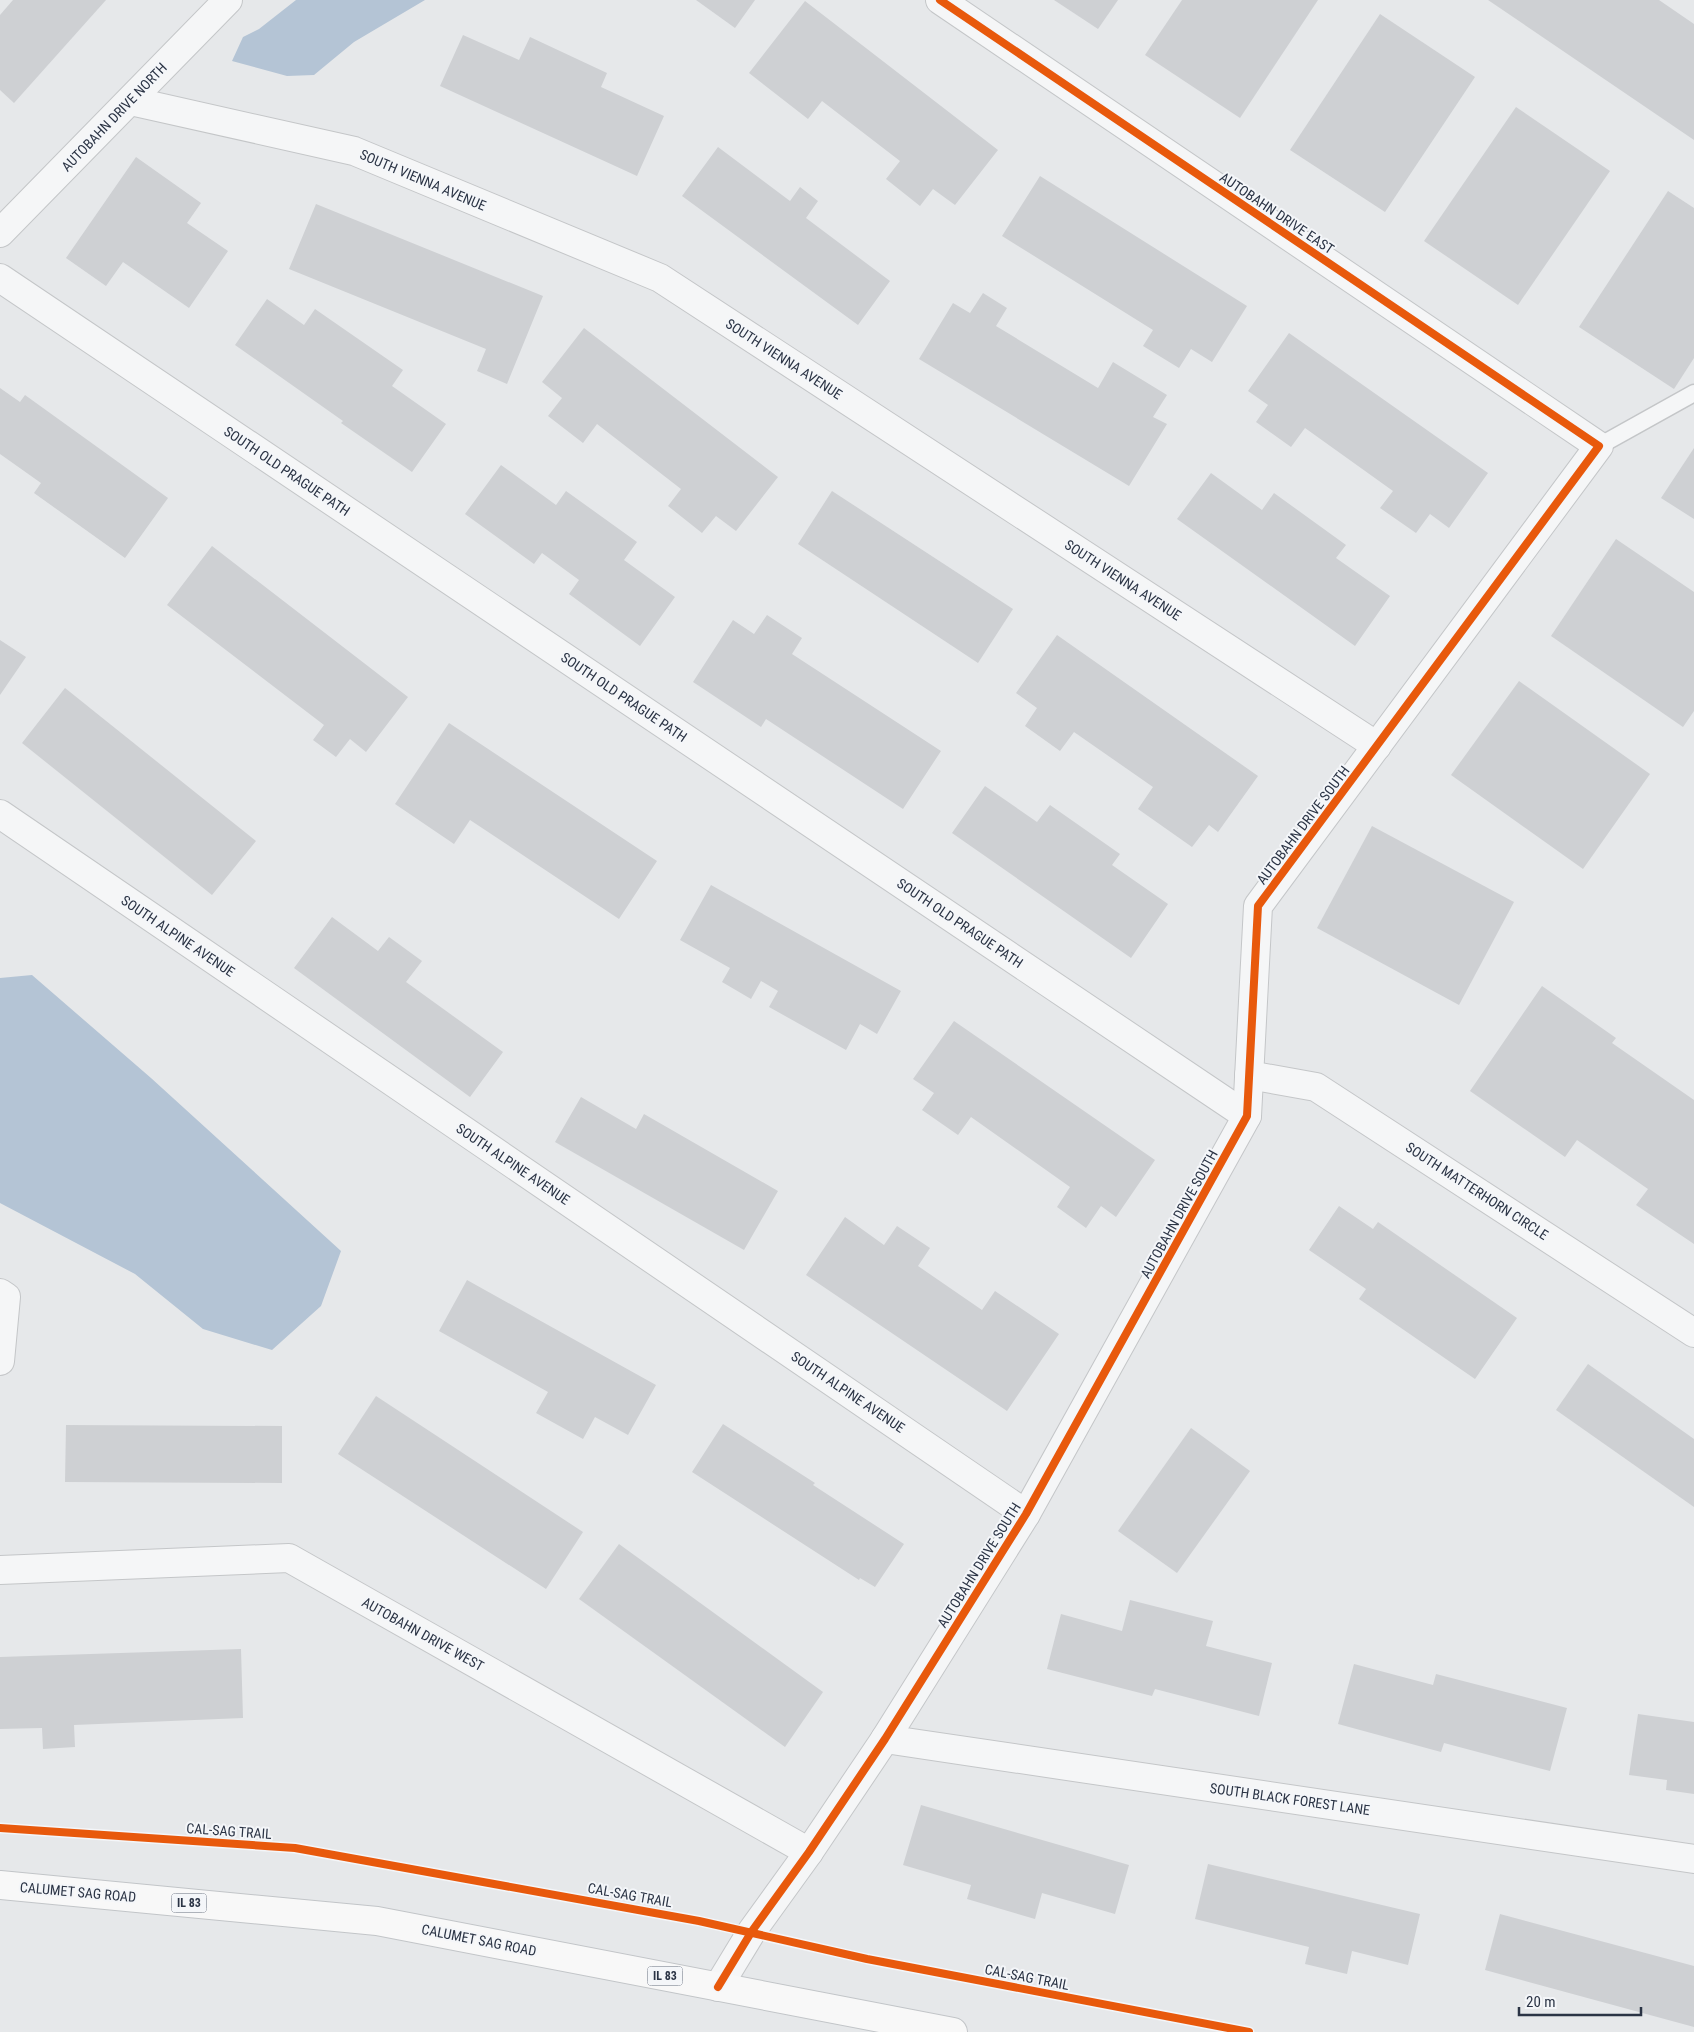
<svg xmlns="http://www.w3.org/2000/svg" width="1694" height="2032" viewBox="0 0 1694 2032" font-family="'Roboto Condensed',sans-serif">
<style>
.water{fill:#b4c4d5}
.building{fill:#ced0d3}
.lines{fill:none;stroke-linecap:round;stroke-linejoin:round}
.lane-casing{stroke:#c4c6c8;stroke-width:19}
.street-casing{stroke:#c4c6c8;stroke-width:30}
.primary-casing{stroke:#c2c5c8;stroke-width:30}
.lane{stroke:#f5f6f7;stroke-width:16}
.street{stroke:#f5f6f7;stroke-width:28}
.primary{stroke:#f8f8f8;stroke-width:28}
.cycleway-casing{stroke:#f4f6f9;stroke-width:11}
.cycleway{stroke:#e8590c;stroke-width:8}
.labels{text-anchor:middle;stroke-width:4;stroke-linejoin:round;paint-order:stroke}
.shield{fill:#f4f6f9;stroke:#676e7b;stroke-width:1}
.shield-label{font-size:12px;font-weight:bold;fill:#2b3445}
.street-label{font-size:14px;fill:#2b3445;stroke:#f4f6f9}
</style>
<rect width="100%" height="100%" fill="#e6e8ea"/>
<g class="water">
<polygon points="296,0 425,0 354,42 314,75 287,76 232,61 243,37 259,29"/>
<polygon points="32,975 151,1078 341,1251 321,1306 272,1350 203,1329 135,1274 0,1203 0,978"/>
</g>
<g class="building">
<polygon points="13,0 106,0 14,103 0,90 0,15"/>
<polygon points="696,0 755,0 735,28"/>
<polygon points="1054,0 1118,0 1098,29"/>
<polygon points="1182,0 1318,0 1240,118 1145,55"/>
<polygon points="1488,0 1659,0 1694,24 1694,140"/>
<polygon points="805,1 998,150 955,205 933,189 920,206 886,179 900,161 822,101 808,119 749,73"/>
<polygon points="1380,14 1475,77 1385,212 1290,150"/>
<polygon points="463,35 519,60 530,37 607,73 601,87 664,116 637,176 440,86"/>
<polygon points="1516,107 1610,171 1518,305 1424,241"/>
<polygon points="718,147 790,201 800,187 818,201 806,218 890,281 858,325 682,196"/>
<polygon points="136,157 201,203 187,223 228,251 189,308 123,262 106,286 66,258"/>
<polygon points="1040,176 1247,306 1212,362 1191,349 1179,368 1143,346 1153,330 1002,236"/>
<polygon points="1668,191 1694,208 1694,358 1674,389 1579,327"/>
<polygon points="316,204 543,296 507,384 477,371 486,349 289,269"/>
<polygon points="983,293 1007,308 996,326 1098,388 1113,362 1167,395 1153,417 1167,424 1129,486 919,359 953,303 970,313"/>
<polygon points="267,299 304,325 315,309 403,370 392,386 446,424 412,472 341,423 343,421 235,345"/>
<polygon points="584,328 778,477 736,531 716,516 702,533 668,506 681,489 597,424 583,443 548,416 562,398 542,382"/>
<polygon points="1289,333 1488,473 1449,528 1430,514 1416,533 1380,508 1393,491 1305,428 1291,447 1256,422 1268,405 1248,391"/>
<polygon points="0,388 20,402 25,395 168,498 125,558 34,493 41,483 0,454"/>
<polygon points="1694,448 1694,519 1661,498"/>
<polygon points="501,465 556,505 566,491 637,542 624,560 675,597 640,646 569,594 579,580 542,553 534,564 465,514"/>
<polygon points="1211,473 1262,510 1274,493 1346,545 1336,558 1390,596 1355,646 1177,519"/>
<polygon points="832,491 1013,609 978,663 798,544"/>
<polygon points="1616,539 1694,592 1694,711 1683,727 1551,636"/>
<polygon points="212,546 408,697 366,752 350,739 336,757 313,740 324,725 167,605"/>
<polygon points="767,615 802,638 792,654 941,751 903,809 766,719 761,727 693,682 733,620 754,634"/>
<polygon points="1057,635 1258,776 1218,832 1209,825 1192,847 1138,809 1153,787 1074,732 1060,751 1025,726 1037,708 1016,693"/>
<polygon points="0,640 26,657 0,695"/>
<polygon points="1519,681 1650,774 1583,869 1451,775"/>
<polygon points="65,688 256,841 212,895 22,743"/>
<polygon points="449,723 657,861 619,919 470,820 454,844 395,804"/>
<polygon points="985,786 1037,822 1050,805 1120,854 1112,865 1168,904 1131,958 952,833"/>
<polygon points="1372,826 1514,902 1459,1005 1317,928"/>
<polygon points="711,885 901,991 877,1034 860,1024 846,1050 769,1007 778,991 761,981 751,999 722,982 730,968 680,940"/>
<polygon points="332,917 378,951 389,937 422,961 406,982 503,1052 470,1097 294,968"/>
<polygon points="1542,986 1616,1038 1612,1043 1694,1100 1694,1244 1636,1205 1648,1189 1577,1140 1565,1157 1470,1091"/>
<polygon points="954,1021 1155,1160 1116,1217 1101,1206 1086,1228 1057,1207 1070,1187 971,1117 958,1135 922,1110 934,1093 913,1079"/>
<polygon points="581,1097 636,1129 644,1114 778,1191 744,1250 555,1142"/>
<polygon points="1339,1206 1373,1229 1378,1222 1517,1318 1475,1379 1359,1299 1366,1289 1309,1250"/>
<polygon points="845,1217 884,1245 897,1226 930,1248 918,1266 982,1310 995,1291 1059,1334 1007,1411 806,1275"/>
<polygon points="467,1280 656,1385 628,1435 595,1417 583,1439 536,1413 548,1392 439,1331"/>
<polygon points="1588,1364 1694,1439 1694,1507 1556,1410"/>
<polygon points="376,1396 583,1532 546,1589 338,1454"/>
<polygon points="723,1424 815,1483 813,1485 904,1544 875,1587 860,1578 859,1580 692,1472"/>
<polygon points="66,1425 282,1426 282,1483 65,1482"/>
<polygon points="1191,1428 1250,1471 1177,1573 1118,1531"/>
<polygon points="619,1544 823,1692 785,1747 579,1599"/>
<polygon points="1130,1600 1213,1621 1206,1646 1272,1663 1259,1716 1155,1689 1152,1696 1047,1669 1061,1614 1122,1631"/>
<polygon points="241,1649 243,1718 74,1725 75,1747 43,1749 42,1728 0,1729 0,1657"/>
<polygon points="1354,1664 1433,1685 1436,1674 1567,1708 1550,1771 1444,1743 1441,1752 1338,1724"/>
<polygon points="1638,1714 1694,1722 1694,1794 1666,1790 1667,1780 1629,1775"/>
<polygon points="921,1805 1129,1865 1115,1914 1042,1893 1035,1919 967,1899 971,1885 903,1865"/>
<polygon points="1208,1864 1420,1914 1408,1965 1352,1951 1347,1974 1305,1964 1309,1947 1195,1919"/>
<polygon points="1500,1914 1694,1966 1694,2027 1485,1970"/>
</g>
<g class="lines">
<defs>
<polyline id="lane" points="1599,446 1694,393"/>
<g id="street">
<polyline points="131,101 354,151 660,278 1377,746"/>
<polyline points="0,233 228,0"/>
<polyline points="0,278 1247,1116"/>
<polyline points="0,814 1026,1514"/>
<polyline points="1249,1075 1316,1087 1694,1333"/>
<polyline points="0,1293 6,1297 0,1361"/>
<polyline points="0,1570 289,1558 809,1852"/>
<polyline points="885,1739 1694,1859"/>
<polyline points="718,1987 752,1931 809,1852 885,1739 1026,1514 1247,1116 1258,906 1599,446 940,0"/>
</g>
<polyline id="primary" points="0,1885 377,1921 953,2032"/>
</defs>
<use href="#lane" class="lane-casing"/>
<use href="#street" class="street-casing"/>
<use href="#primary" class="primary-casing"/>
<use href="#lane" class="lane"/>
<use href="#street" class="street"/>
<use href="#primary" class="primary"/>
<defs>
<g id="cycleway">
<polyline points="0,1828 295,1848 699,1921 867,1959 1249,2032"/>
<polyline points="718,1987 752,1931 809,1852 885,1739 1026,1514 1247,1116 1258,906 1599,446 940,0"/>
</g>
</defs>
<use href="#cycleway" class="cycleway-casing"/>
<use href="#cycleway" class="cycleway"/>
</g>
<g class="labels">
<g class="shield">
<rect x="171.5" y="1893.5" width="35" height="19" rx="4"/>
<rect x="647.5" y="1966.5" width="35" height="19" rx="4"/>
</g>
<g class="shield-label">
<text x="189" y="1907">IL 83</text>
<text x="665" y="1980">IL 83</text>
</g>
<g class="street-label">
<text transform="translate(114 117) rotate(-46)" y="5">AUTOBAHN DRIVE NORTH</text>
<text transform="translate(423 180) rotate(23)" y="5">SOUTH VIENNA AVENUE</text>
<text transform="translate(1277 213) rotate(34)" y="5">AUTOBAHN DRIVE EAST</text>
<text transform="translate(784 359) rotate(33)" y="5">SOUTH VIENNA AVENUE</text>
<text transform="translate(287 471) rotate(34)" y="5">SOUTH OLD PRAGUE PATH</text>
<text transform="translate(1123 580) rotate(33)" y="5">SOUTH VIENNA AVENUE</text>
<text transform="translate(624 697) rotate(34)" y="5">SOUTH OLD PRAGUE PATH</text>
<text transform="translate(1303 825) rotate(-53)" y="5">AUTOBAHN DRIVE SOUTH</text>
<text transform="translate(960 923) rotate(34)" y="5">SOUTH OLD PRAGUE PATH</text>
<text transform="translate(178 936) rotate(34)" y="5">SOUTH ALPINE AVENUE</text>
<text transform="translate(513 1164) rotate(34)" y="5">SOUTH ALPINE AVENUE</text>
<text transform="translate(1477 1191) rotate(33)" y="5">SOUTH MATTERHORN CIRCLE</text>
<text transform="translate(1179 1214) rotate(-61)" y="5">AUTOBAHN DRIVE SOUTH</text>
<text transform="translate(848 1392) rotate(34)" y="5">SOUTH ALPINE AVENUE</text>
<text transform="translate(979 1565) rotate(-58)" y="5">AUTOBAHN DRIVE SOUTH</text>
<text transform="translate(423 1634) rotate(29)" y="5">AUTOBAHN DRIVE WEST</text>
<text transform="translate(1290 1799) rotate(8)" y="5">SOUTH BLACK FOREST LANE</text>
<text transform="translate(229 1831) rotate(4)" y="5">CAL-SAG TRAIL</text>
<text transform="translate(78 1892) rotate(5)" y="5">CALUMET SAG ROAD</text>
<text transform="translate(630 1895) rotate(10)" y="5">CAL-SAG TRAIL</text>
<text transform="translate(479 1940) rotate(11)" y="5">CALUMET SAG ROAD</text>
<text transform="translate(1027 1977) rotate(11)" y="5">CAL-SAG TRAIL</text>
</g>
</g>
<path d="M1519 2007v8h122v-8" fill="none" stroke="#2b3445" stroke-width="2.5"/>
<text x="1526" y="2007" font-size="15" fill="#2b3445" stroke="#f4f6f9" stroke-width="4" paint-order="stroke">20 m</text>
</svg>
